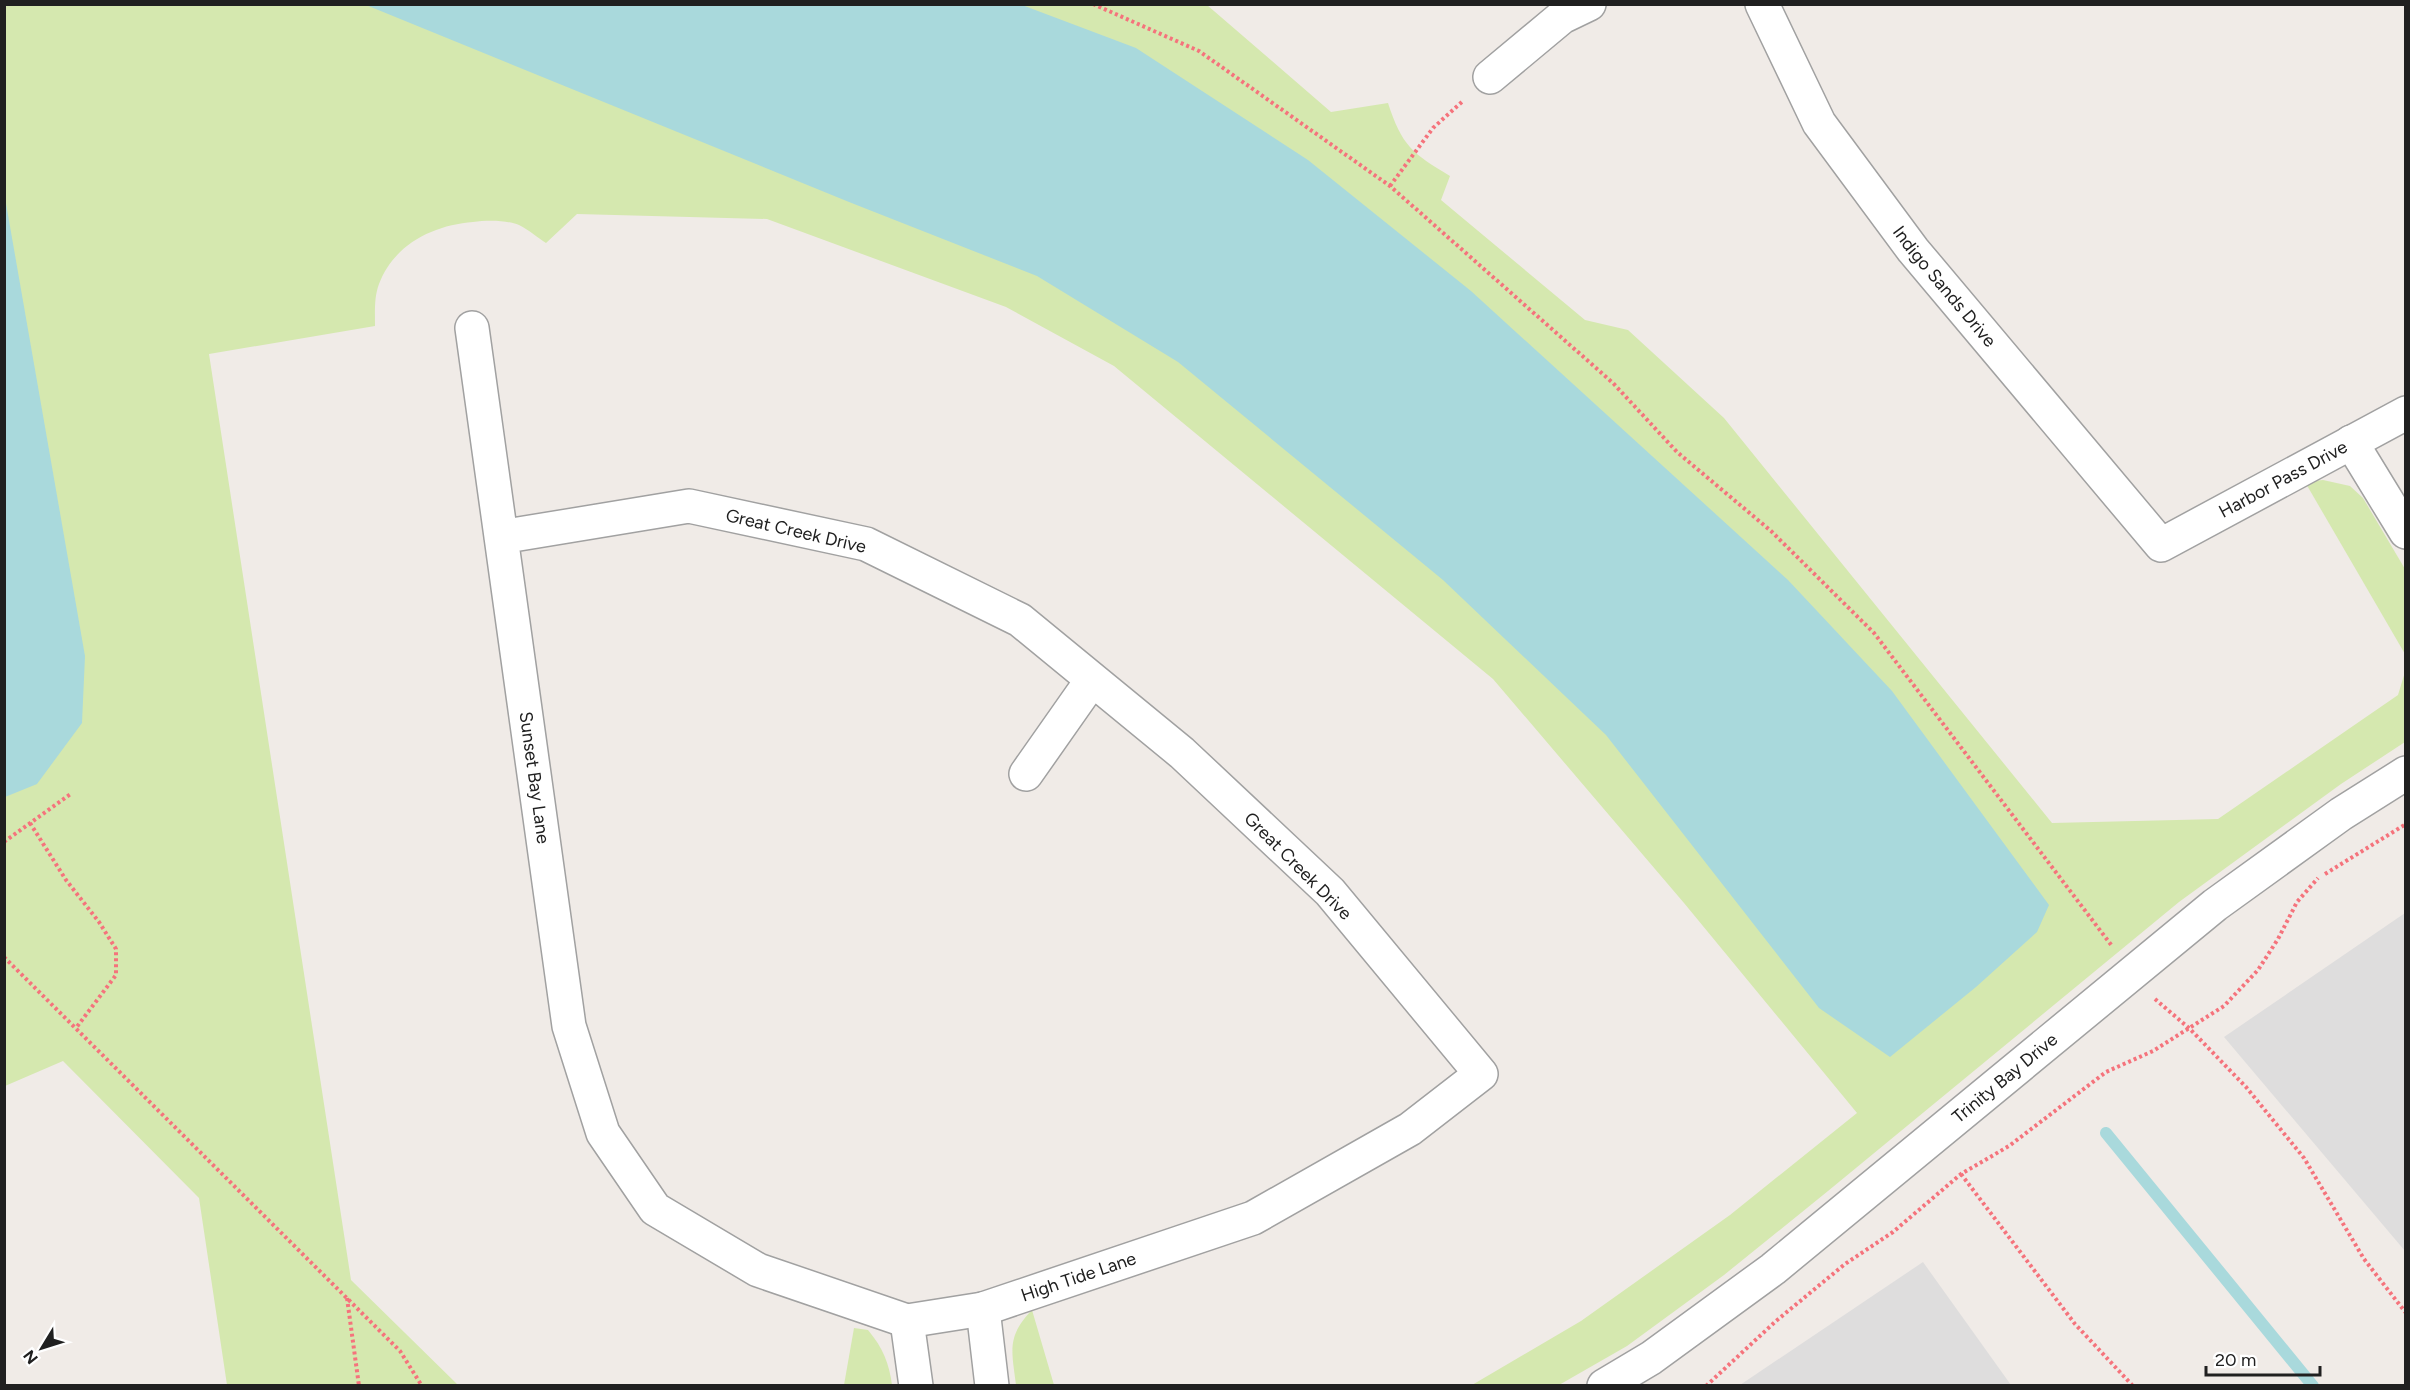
<svg xmlns="http://www.w3.org/2000/svg" width="2410" height="1390" viewBox="0 0 2410 1390" font-family="Figtree,sans-serif">
<style>
.residential{fill:#dedddd}
.grass{fill:#d5e8af}
.water{fill:#a9d9dc}
.lines{fill:none;stroke-linecap:round;stroke-linejoin:round}
.stream{stroke:#a9d9dc;stroke-width:12}
.minor-casing{stroke:#a1a1a1;stroke-width:36}
.tertiary-casing{stroke:#a1a1a1;stroke-width:36}
.path{stroke:#f5737c;stroke-width:4;stroke-dasharray:3 3;stroke-linecap:butt}
.minor{stroke:#fff;stroke-width:33}
.tertiary{stroke:#fff;stroke-width:33}
.labels{text-anchor:middle;stroke-width:6;stroke-linejoin:round;paint-order:stroke}
.street-label{font-size:18px;fill:#202020;stroke:#fff}
</style>
<rect width="100%" height="100%" fill="#f0ebe7"/>
<g class="residential">
<polygon points="2405,913 2405,1251 2224,1037"/>
<polygon points="1923,1262 2011,1385 1740,1385"/>
</g>
<g class="grass">
<path d="M5 5H1207L1331 112 1388 103C1402 146 1412 153 1450 176L1441 200 1585 320 1628 330 1724 418 2052 823 2218 819 2398 695 2405 672V742L2341 784 2179 902 1828 1191 1724 1275 1627 1346 1559 1385H1472L1581 1321 1730 1215 1857 1113 1684 903 1493 679 1114 366 1006 307 767 219 577 214 546 243C538 238 529 230 519 225 507 220 487 220 473 222 434 225 394 244 379 284 374 297 375 312 375 326L209 354 351 1280 458 1385H227L199 1198 63 1061 5 1086Z"/>
<polygon points="2323,480 2350,486 2363,498 2405,569 2405,654 2305,482"/>
<path d="M1032 1310 1054 1385H1016C1012 1351 1006 1337 1032 1310Z"/>
<path d="M854 1328 868 1330C883 1348 889 1363 892 1385H844Z"/>
</g>
<g class="water">
<polygon points="366,5 1022,5 1136,48 1308,160 1471,291 1788,580 1892,691 2049,905 2037,932 1976,987 1890,1057 1819,1008 1606,735 1443,580 1178,362 1037,276 849,202"/>
<polygon points="4,192 85,656 82,723 37,784 5,797"/>
</g>
<g class="lines">
<polyline class="stream" points="2106,1133 2313,1386"/>
<defs>
<g id="minor">
<path id="s1" d="M1762 4 1819 123 1913 250 2161 545 2406 413"/>
<polyline points="1490,77 1562,17 1589,4"/>
<path id="s2" d="M472 328 569 1026 603 1133 655 1209 758 1270 907 1321 983 1309 1253 1218 1410 1129 1481 1074 1330 892 1182 753 1020 620 866 544 689 506 501 537"/>
<polyline points="2351,442 2406,532"/>
<polyline points="1026,774 1092,680"/>
<polyline points="983,1309 992,1386"/>
<polyline points="907,1321 916,1386"/>
</g>
<g id="tertiary">
<path id="s3" d="M1604 1386 1651 1358 1773 1269 2215 905 2341 814 2406 773"/>
</g>
</defs>
<use href="#minor" class="minor-casing"/>
<use href="#tertiary" class="tertiary-casing"/>
<g class="path">
<polyline points="1093,4 1199,51 1390,186 1613,383 1677,452 1771,531 1874,633 2112,946"/>
<polyline points="1390,186 1433,128 1463,101"/>
<polyline points="30,823 66,880 99,922 116,949 116,975 76,1028"/>
<polyline points="4,842 72,793"/>
<polyline points="2325,874 2406,824"/>
<polyline points="4,957 400,1351 422,1386"/>
<polyline points="2155,999 2190,1029 2246,1087 2304,1158 2364,1259 2406,1313"/>
<polyline points="1961,1174 2075,1324 2133,1386"/>
<polyline points="347,1298 359,1386"/>
<polyline points="1706,1386 1776,1321 1845,1264 1893,1232 1961,1174 2009,1146 2106,1072 2153,1051 2224,1006 2258,970 2278,939 2297,902 2318,878"/>
</g>
<use href="#minor" class="minor"/>
<use href="#tertiary" class="tertiary"/>
</g>
<g class="labels">
<g class="street-label">
<text dy="6" stroke="none"><textPath href="#s1" startOffset="338">Indigo Sands Drive</textPath></text>
<text dy="6" stroke="none"><textPath href="#s1" startOffset="814">Harbor Pass Drive</textPath></text>
<text transform="translate(796 531) rotate(13)" y="6">Great Creek Drive</text>
<text dy="6" stroke="none"><textPath href="#s2" startOffset="454">Sunset Bay Lane</textPath></text>
<text transform="translate(1298 866) rotate(45)" y="6">Great Creek Drive</text>
<text dy="6" stroke="none"><textPath href="#s3" startOffset="506">Trinity Bay Drive</textPath></text>
<text dy="6" stroke="none"><textPath href="#s2" startOffset="1364">High Tide Lane</textPath></text>
</g>
</g>
<rect width="2410" height="1390" fill="none" stroke="#202020" stroke-width="12"/>
<g transform="translate(42 1348) rotate(232)" stroke="#ffffff" stroke-width="4.5" paint-order="stroke">
<path d="M0-4.5L10 22L0 15L-10 22Z" fill="#202020"/>
<text y="-9" font-size="16" font-weight="bold" text-anchor="middle" fill="#202020">N</text>
</g>
<path d="M2206 1366v9h114v-9" fill="none" stroke="#202020" stroke-width="3"/>
<text x="2215" y="1366" font-size="18" fill="#202020" stroke="#ffffff" stroke-width="4.5" paint-order="stroke">20 m</text>
</svg>
